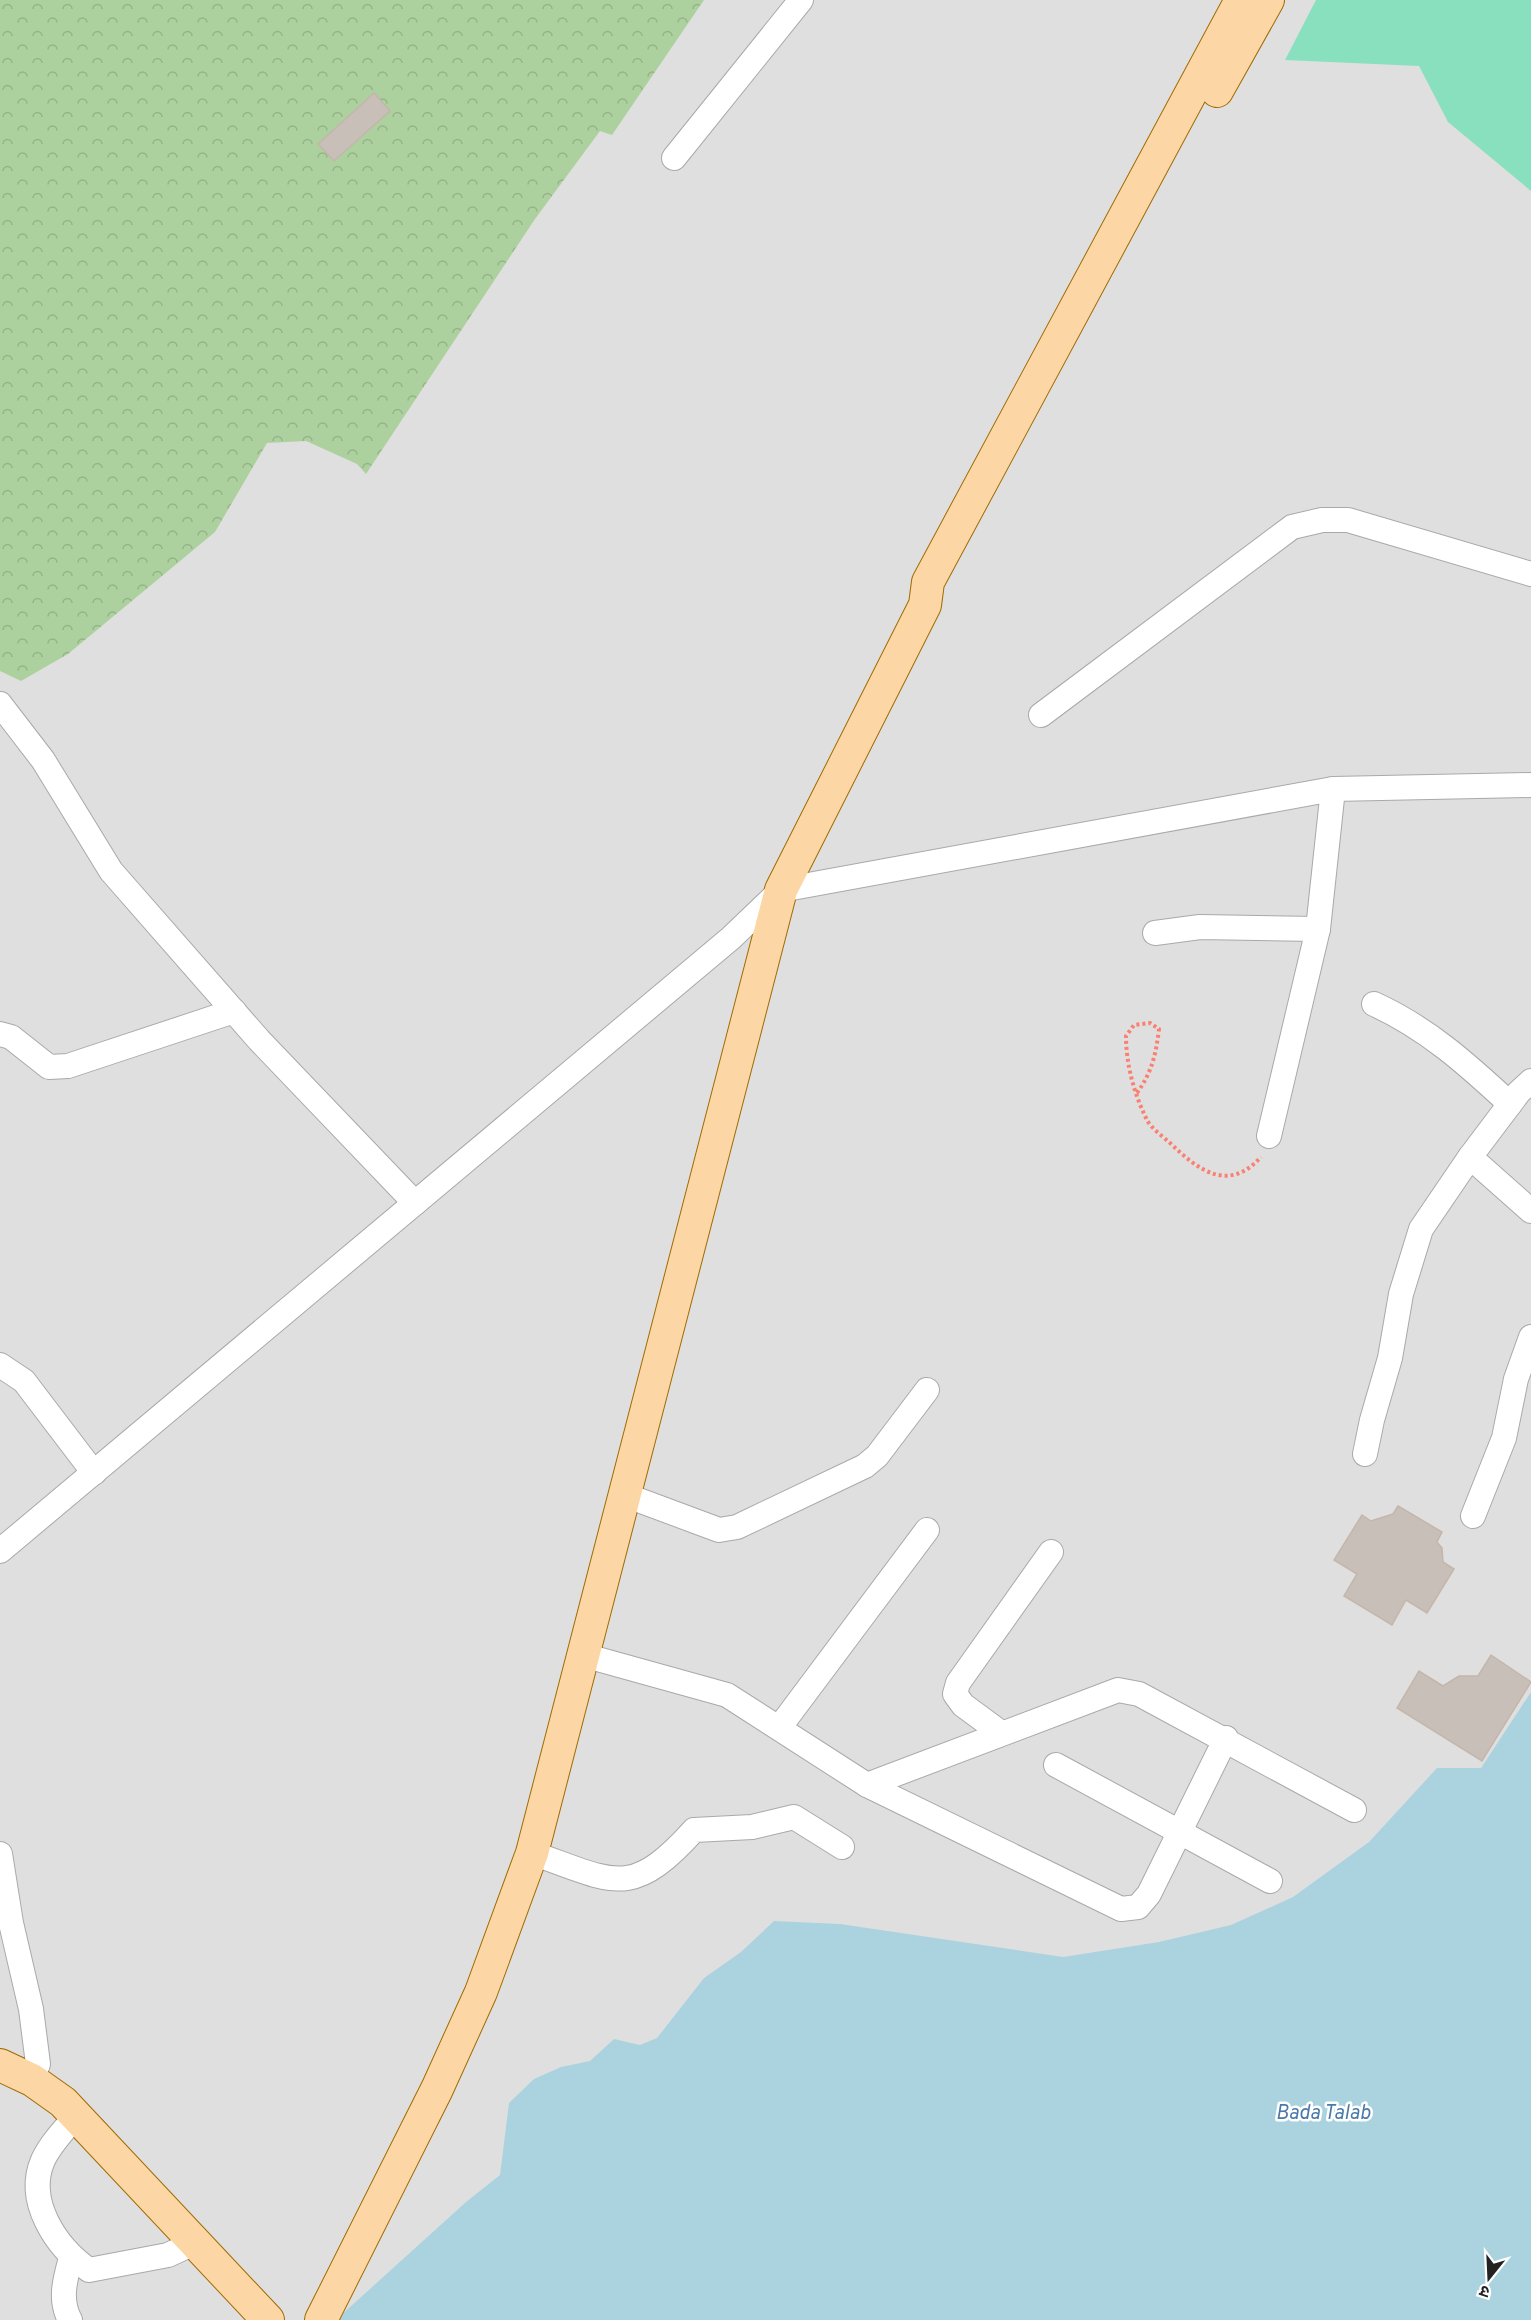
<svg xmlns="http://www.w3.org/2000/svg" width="1531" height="2320" viewBox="0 0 1531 2320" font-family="Overpass,'Noto Sans Devanagari',sans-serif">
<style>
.residential{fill:#e0dfdf}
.forest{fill:url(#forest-crowns)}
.pitch{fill:#88e0be}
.water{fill:#aad3df}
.building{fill:#c7bfb8;stroke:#c4b6ab;stroke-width:1.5}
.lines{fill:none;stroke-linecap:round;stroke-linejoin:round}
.minor-casing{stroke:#a9a9a9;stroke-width:26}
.major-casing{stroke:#a06b00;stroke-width:34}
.path{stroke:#fa8072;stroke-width:4;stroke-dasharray:3 3;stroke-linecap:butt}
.minor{stroke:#fff;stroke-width:24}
.major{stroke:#fcd6a4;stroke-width:32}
.labels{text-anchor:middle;stroke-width:5;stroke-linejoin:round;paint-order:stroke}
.water-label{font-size:20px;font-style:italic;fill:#4a7aab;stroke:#fff}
</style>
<defs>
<pattern id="forest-crowns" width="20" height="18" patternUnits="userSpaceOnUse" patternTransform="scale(1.5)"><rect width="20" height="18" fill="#add19e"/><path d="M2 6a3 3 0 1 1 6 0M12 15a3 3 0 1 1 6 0" fill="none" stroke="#95b388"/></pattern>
</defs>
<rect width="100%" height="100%" fill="#f2efe9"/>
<rect class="residential" x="0" y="0" width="1531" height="2320"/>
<polygon class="forest" points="0,0 704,0 612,135 600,131 535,219 366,474 357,464 306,441 267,443 215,532 68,654 21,681 0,671"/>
<polygon class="pitch" points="1316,0 1531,0 1531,191 1448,122 1419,66 1285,60"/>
<polygon class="water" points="1531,1692 1531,2320 340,2320 339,2317 466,2202 500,2175 509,2103 534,2079 561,2067 590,2061 614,2039 640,2045 657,2038 704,1978 741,1952 774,1921 840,1924 1063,1957 1159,1942 1231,1925 1293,1897 1369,1842 1437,1768 1481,1768"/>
<g class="building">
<polygon points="374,93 390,111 334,161 318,144"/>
<polygon points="1398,1506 1442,1532 1437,1542 1442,1548 1443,1562 1454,1569 1427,1613 1406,1600 1392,1625 1344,1596 1357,1574 1334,1560 1362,1515 1371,1521 1393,1514"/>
<polygon points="1491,1655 1531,1682 1482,1761 1397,1708 1419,1671 1443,1686 1459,1676 1478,1676"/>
</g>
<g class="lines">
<defs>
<g id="minor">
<polyline points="674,158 801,0"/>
<polyline points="0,704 43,760 111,871 259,1040 415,1203"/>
<polyline points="1041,715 1292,527 1322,520 1348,520 1531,574"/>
<polyline points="1155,933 1200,927 1318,929"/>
<path d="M1374 1004C1427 1028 1468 1065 1510 1104"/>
<polyline points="0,1034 11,1037 49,1067 68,1066 234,1011"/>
<polyline points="1269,1136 1318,929 1333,789"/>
<polyline points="1470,1157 1531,1211"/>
<polyline points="0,1365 24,1381 94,1473"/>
<polyline points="1365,1454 1372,1420 1390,1358 1401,1294 1421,1229 1470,1157 1519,1092 1531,1081"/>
<polyline points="625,1495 719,1530 737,1527 865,1466 877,1456 927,1390"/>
<polyline points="1473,1516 1504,1438 1516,1379 1531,1337"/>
<polyline points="0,1551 731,938 781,890 1333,789 1531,785"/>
<polyline points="583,1655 727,1695 867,1785 1121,1909 1138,1907 1149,1894 1226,1738"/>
<polyline points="779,1728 927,1530"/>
<polyline points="1001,1733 963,1705 955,1694 958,1683 1051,1552"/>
<polyline points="1056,1765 1270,1881"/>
<polyline points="867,1785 1118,1690 1139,1694 1354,1810"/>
<path d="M532 1853C613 1881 630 1901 694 1830L752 1827 794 1817 842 1847"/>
<polyline points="0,1854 11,1923 31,2009 38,2064 32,2080"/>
<path d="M77 2115C65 2129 51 2143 43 2160 25 2201 56 2247 89 2270L168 2255 196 2242"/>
<path d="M70 2320C59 2300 65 2279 71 2258"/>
</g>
<g id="major">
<polyline points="1217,91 1268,0"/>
<polyline points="0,2065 32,2080 63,2102 268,2320"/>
<polyline points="321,2320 437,2089 481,1992 532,1853 781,890 925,605 928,582 1241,0"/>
</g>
</defs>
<use href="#minor" class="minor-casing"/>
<use href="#major" class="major-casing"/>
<path class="path" d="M1137 1093C1152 1072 1156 1054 1159 1029L1150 1023 1134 1025 1126 1036C1126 1064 1134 1094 1147 1120 1151 1128 1162 1136 1169 1142 1199 1171 1228 1193 1261 1157"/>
<use href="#minor" class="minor"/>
<use href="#major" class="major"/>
</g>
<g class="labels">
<g class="water-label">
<text x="1323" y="2119">Bada Talab</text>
</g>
</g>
<g transform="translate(1489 2278) rotate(198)" stroke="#ffffff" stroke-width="4.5" paint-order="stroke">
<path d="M0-4.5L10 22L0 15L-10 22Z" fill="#222222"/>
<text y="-9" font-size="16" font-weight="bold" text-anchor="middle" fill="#222222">उ</text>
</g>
</svg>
